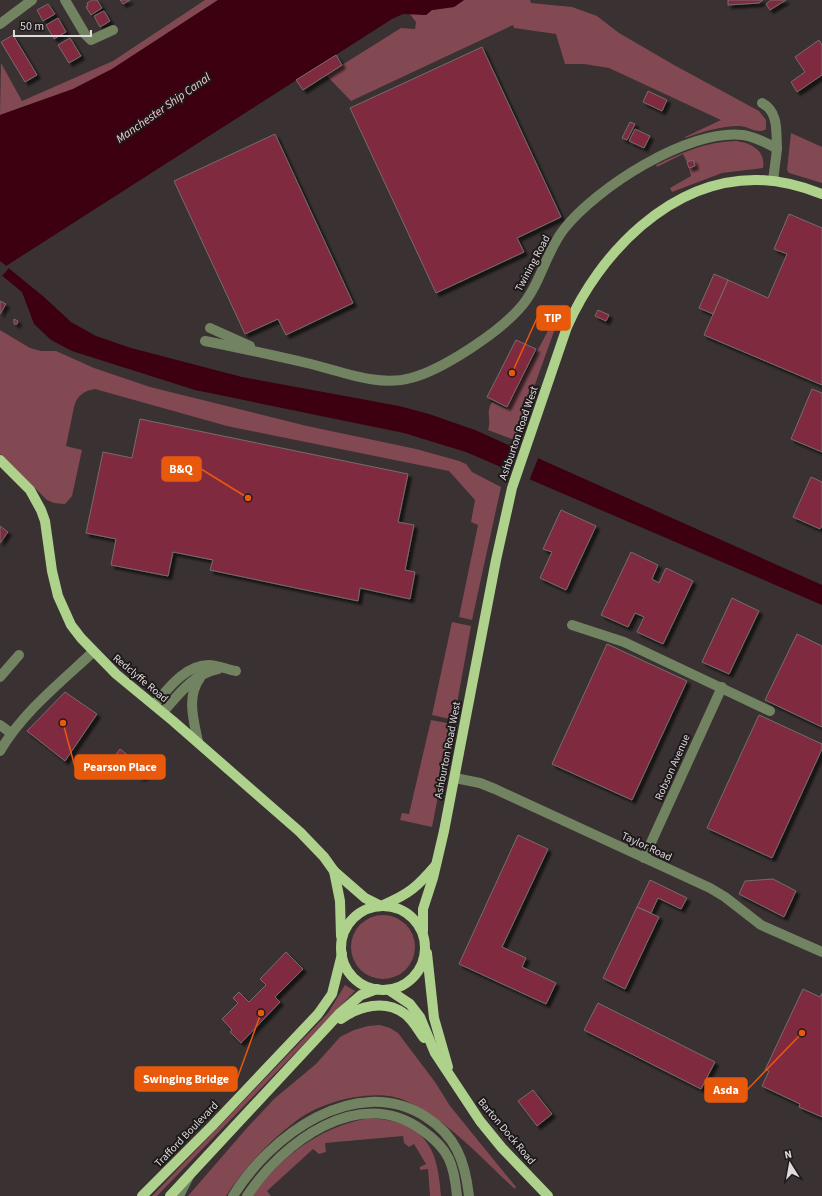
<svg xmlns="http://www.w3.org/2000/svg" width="822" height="1196" viewBox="0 0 822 1196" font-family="'Source Sans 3',sans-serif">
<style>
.green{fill:#824953}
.water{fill:#3c0011}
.pier{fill:#393132}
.building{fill:#802a3f;stroke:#756c6d;filter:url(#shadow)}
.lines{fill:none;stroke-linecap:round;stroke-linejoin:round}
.minor{stroke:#718361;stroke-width:10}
.major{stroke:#aed18b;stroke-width:10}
.labels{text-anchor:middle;stroke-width:4;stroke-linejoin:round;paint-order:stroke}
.street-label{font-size:11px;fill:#dfdadb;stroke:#1e1a1b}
.water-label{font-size:12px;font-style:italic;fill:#fcc8cf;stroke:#1e1a1b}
.leader{fill:none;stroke:#e8590c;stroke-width:1.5}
.callout-dot{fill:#e8590c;stroke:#1e1a1b;stroke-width:1.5}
.callout{fill:#e8590c;stroke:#e8590c;stroke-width:1.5}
.callout-label{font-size:12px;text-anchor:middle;font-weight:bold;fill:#fff}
</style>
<defs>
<filter id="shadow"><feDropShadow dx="3.5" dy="3.5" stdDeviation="1" flood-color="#0009"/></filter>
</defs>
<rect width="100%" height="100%" fill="#393132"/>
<g class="green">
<polygon points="205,0 218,0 112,69 73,89 0,115 1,63 22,101 113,61"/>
<path d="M464 0H530L531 3 572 7 597 16 619 33 674 65 759 111 766 120V129C758 135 748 126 739 126 721 126 702 132 685 138V137L721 120 609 68 584 64H565L556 34 514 28 513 25 351 101 326 75 401 28 415 29 416 22 409 13 426 15 432 10 454 7Z"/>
<polygon points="791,133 822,147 822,183 789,173 787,170"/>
<path d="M736 141C752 143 766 151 763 168L722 173 672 192 670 188 691 176 689 168 695 166 693 161 687 162 683 154 657 167 656 165C683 152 706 142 736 141Z"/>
<path d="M553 321 557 323 515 440 488 430C492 419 485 413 492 402L507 409Z"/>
<path d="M0 330 30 348 41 351H56L94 368 150 387 307 426 416 449 459 461 466 464 472 472 501 487 472 620 459 617 478 525 471 522 475 500 449 471 227 426 95 389C83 391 77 396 74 407L66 446 82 450 72 496 65 504 54 503 47 500 0 454Z"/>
<polygon points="452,622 471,626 454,720 432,715"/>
<polygon points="431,720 452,724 432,827 400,820 402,813 409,814"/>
<circle cx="383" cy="947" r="32"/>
<polygon points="345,985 355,991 157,1196 152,1196 328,1013"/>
<path d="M380 1025 390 1028 398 1033 435 1082 450 1106 516 1187 515 1189C481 1158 448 1120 406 1101 376 1087 322 1101 296 1121 269 1141 245 1167 226 1196H188L246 1129 274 1099 316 1064 340 1037 354 1030 368 1026Z"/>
<path d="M368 1118C422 1121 438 1143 441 1196H430L428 1169 420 1170V1167L426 1164 414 1144 409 1147 404 1143 403 1136 325 1143 326 1152 319 1154 313 1149 267 1191 271 1196H252C284 1155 316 1129 368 1118Z"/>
</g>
<polygon class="water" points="218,0 464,0 454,7 432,10 426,15 403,14 392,19 6,266 44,297 71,322 96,336 131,348 242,377 399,406 429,414 475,430 822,585 822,605 466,452 404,433 195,390 72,351 51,340 34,324 22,292 0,274 0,115 73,89 112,69"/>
<g class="pier">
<polygon points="0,261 9,268 2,276 0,274"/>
<polygon points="514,445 539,456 529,481 505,471"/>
</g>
<g class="building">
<polygon points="92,0 97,0 102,8 91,15 86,7 88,6 87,3"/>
<polygon points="120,0 130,0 123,4"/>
<polygon points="728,0 763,0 759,3 728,5"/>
<polygon points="771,0 786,0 770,10 766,4"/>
<polygon points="48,4 55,14 43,21 37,10"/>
<polygon points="104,11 110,21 100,27 94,16"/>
<polygon points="58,18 66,32 54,39 46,25"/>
<polygon points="13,35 37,75 25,82 1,42"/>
<polygon points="70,38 81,56 69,63 58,45"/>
<polygon points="819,40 822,45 822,75 797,92 791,82 805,72 795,57"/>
<polygon points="482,47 561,217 517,238 524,252 436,293 350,108"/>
<polygon points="336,55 342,65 303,90 296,80"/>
<polygon points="648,91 667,100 662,111 643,102"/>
<polygon points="630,122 635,124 627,140 622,138"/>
<polygon points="635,129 650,136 644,148 629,141"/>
<polygon points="275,134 353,303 286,335 278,319 245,334 174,181"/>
<polygon points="693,160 695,166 689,168 687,162"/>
<polygon points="789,214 822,228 822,385 704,335 728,280 768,298 787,254 774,249"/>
<polygon points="714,274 728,280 713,314 699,308"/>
<polygon points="0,301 6,304 0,314"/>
<polygon points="598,310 609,315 606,321 595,316"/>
<polygon points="14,319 18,321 17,324 14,324"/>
<polygon points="516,340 536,349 507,407 487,397"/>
<polygon points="812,389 822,393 822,452 791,439"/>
<polygon points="140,419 408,474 398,522 414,525 405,570 415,572 410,599 360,588 358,601 210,570 213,560 173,552 168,576 111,565 116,539 86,533 103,452 132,458"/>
<polygon points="811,477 822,482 822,526 820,529 793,517"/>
<polygon points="561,510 596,526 566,590 540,578 552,552 543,549"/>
<polygon points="0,526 8,532 0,543"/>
<polygon points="631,552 658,565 652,579 659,583 666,568 693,581 663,644 637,632 644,617 635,613 628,627 601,615"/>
<polygon points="732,598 759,611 729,674 702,662"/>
<polygon points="797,634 822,646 822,727 765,700"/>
<polygon points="607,644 687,681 632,800 552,764"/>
<polygon points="65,692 97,714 65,761 27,731"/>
<polygon points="759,715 822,744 822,749 772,858 707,828"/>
<polygon points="120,749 148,771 142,778 115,756"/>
<polygon points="518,835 548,849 502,947 526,958 522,967 556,983 546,1004 459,964"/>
<polygon points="773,879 796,891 784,917 739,894 745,881"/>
<polygon points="650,880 687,898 681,909 658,898 651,913 637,907"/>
<polygon points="637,907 659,917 625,989 603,978"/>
<polygon points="286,952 303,969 275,997 280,1002 241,1043 230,1032 232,1030 222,1019 238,1003 233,998 239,992 249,1002 266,985 260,979"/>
<polygon points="803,989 820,997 822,993 822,1117 799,1107 800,1104 762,1086 769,1071 765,1070"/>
<polygon points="598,1003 715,1062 701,1089 584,1030"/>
<polygon points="533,1090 552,1114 537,1126 518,1101"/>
</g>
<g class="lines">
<g class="minor">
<polyline points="65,0 85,34 91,40 113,30"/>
<polyline points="0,24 32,0"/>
<path d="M762 103C779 112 776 132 777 149"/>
<polyline points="210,328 250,346"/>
<path d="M205 341C241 348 276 356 311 364 343 372 379 387 411 378 442 370 498 333 519 309 540 287 545 253 564 229 596 188 689 128 743 135 755 137 767 143 777 149L773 181"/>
<polyline points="572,625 624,642 770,711"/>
<polyline points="0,677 19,655"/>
<path d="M154 705C168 689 185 665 209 665 218 665 228 670 236 671"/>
<path d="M163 712C179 694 193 674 218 669"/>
<polyline points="0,725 11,733"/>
<path d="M198 742C194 721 186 697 200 678"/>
<path d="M0 751C23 712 60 683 93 652"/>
<polyline points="455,778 480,783 495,789 710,888 725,897 761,925 822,952"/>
<polyline points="644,858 722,687"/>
<polyline points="179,1196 189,1176"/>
<path d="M233 1196C270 1136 355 1072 426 1117 456 1136 465 1161 469 1196"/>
<path d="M247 1196C282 1143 359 1084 422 1130 449 1149 454 1164 457 1196"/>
</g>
<g class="major">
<polyline points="0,460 30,490 41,510 45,521 52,571 58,596 71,625 81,638 116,674 173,721 300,832 324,857 334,871 365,898 379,905"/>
<polyline points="334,871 340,901 341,936"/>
<path d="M383 905C409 894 417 887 435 866"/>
<circle cx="383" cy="948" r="42"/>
<path d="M423 931V909L433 878 444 831 496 560 512 488 567 327C599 254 670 179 757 180 779 180 801 186 822 194"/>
<polyline points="427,953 434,1018 448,1067"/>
<polyline points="389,990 410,1004 420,1017 435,1053 480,1121 502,1148 548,1196"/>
<path d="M341 1019C359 1006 385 999 405 1014 413 1020 418 1030 424 1038"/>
<polyline points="142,1196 212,1126 318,1014 332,994 342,954"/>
<polyline points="170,1196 340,1013 361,995 377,989"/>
</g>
</g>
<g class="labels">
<g class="street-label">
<text transform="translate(532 263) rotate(-62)" y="4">Twining Road</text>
<text transform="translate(518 433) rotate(-71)" y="4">Ashburton Road West</text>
<text transform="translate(141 678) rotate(40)" y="4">Redclyffe Road</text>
<text transform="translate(447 750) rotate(-79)" y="4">Ashburton Road West</text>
<text transform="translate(672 767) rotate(-66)" y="4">Robson Avenue</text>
<text transform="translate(647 846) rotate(25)" y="4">Taylor Road</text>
<text transform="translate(507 1131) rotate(50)" y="4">Barton Dock Road</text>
<text transform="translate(186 1134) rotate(-46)" y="4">Trafford Boulevard</text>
</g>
<g class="water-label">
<text transform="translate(163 108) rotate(-35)" y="4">Manchester Ship Canal</text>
</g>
</g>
<path class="leader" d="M512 373L537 318M248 498L201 469M63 723L75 767M261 1013L237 1079M802 1033L747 1090"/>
<g class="callout-dot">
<circle cx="512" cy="373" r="4"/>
<circle cx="248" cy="498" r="4"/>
<circle cx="63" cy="723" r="4"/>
<circle cx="261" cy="1013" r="4"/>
<circle cx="802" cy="1033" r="4"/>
</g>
<g class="callout">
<rect x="537" y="306" width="33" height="24" rx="4"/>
<rect x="162" y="457" width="39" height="24" rx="4"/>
<rect x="75" y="755" width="90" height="24" rx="4"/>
<rect x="135" y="1067" width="102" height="24" rx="4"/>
<rect x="705" y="1078" width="42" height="24" rx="4"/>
</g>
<g class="callout-label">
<text x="553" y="322">TIP</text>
<text x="181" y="473">B&amp;Q</text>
<text x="120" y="771">Pearson Place</text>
<text x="186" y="1083">Swinging Bridge</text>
<text x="726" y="1094">Asda</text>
</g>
<g transform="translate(790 1164) rotate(349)" stroke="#1e1a1b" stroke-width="3" paint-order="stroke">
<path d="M0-3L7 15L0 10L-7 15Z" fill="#dfdadb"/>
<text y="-6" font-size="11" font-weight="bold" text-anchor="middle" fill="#dfdadb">N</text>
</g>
<path d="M14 30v6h77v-6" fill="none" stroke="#dfdadb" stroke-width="2"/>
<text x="20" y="30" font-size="12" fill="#dfdadb" stroke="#1e1a1b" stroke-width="3" paint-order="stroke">50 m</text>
</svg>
